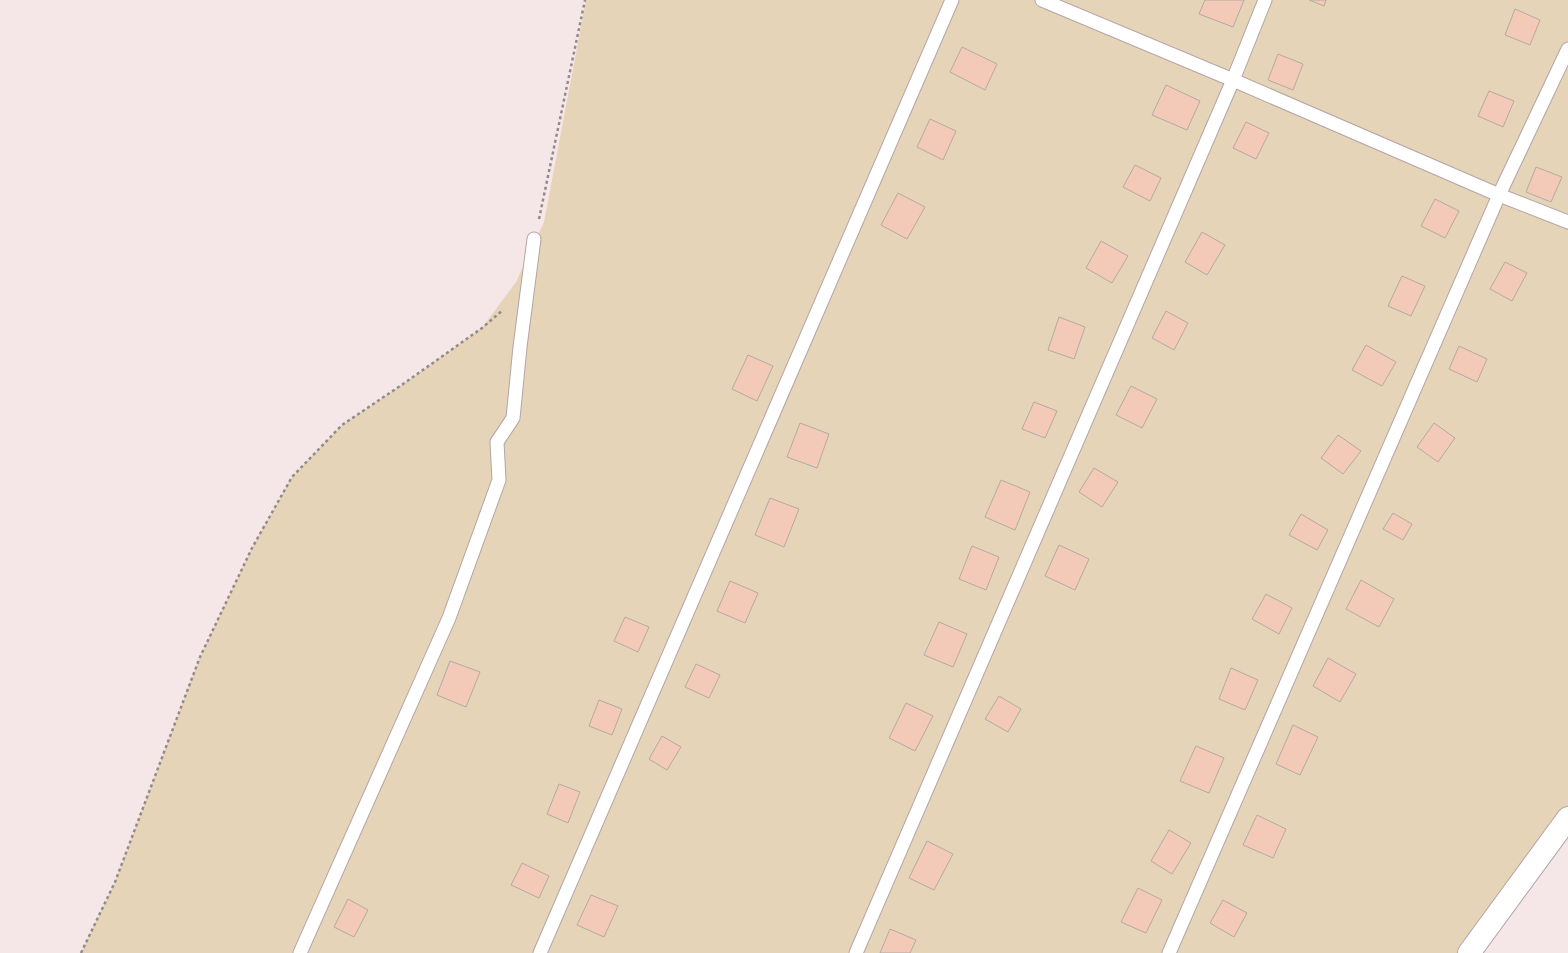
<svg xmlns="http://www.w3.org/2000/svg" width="1568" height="953" viewBox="0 0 1568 953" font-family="'Fira Sans Condensed',sans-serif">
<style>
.green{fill:#e5d4b7}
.building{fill:#f3cab7;stroke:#b5a9a3}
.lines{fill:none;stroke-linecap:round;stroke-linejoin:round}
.service-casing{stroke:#b3a5a6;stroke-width:15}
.minor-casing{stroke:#b3a5a6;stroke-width:24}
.path{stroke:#948a8b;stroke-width:2.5;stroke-dasharray:3 3;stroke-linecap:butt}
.service{stroke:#fff;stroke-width:13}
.minor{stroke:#fff;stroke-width:22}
</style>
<rect width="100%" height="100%" fill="#f5e7e8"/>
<polygon class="green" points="586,0 1568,0 1568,818 1469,953 81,953 115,882 200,657 252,548 292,477 342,425 406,382 482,328 516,282 544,222"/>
<g class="building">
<polygon points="1205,0 1244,0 1233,27 1199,14"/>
<polygon points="1309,0 1326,0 1324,6"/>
<polygon points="1515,9 1540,20 1530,45 1505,35"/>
<polygon points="962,47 997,64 985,90 950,72"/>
<polygon points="1278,54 1303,64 1293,90 1268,80"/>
<polygon points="1166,85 1200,101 1187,130 1152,115"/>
<polygon points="1489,91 1514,101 1503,127 1478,116"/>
<polygon points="930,119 956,131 943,160 917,147"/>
<polygon points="1246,122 1269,133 1256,159 1233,148"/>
<polygon points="1135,165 1161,178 1150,201 1123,187"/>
<polygon points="1536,167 1562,177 1551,202 1526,192"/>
<polygon points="898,193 925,207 907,239 881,225"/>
<polygon points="1435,199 1459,211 1445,238 1421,226"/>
<polygon points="1202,232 1225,245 1207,275 1185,262"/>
<polygon points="1101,241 1128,256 1112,283 1086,268"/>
<polygon points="1505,262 1527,273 1512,301 1490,289"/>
<polygon points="1402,276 1425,286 1411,316 1388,306"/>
<polygon points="1166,311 1188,323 1174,350 1152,338"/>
<polygon points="1059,317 1085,327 1074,359 1048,350"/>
<polygon points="1366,345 1396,362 1382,386 1352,370"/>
<polygon points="1459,346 1487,359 1477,382 1449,369"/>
<polygon points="748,355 773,366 757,401 732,389"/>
<polygon points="1131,386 1157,399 1142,428 1116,415"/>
<polygon points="1034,402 1057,411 1045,438 1022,429"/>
<polygon points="800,423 829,434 817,468 787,457"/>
<polygon points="1434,423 1455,438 1438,462 1417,447"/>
<polygon points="1338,435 1361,451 1343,474 1321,458"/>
<polygon points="1094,468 1118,482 1102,507 1079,492"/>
<polygon points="1001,480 1030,492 1015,530 985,517"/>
<polygon points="770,498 799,509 784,547 755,535"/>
<polygon points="1393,513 1412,524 1403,540 1383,529"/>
<polygon points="1301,514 1328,530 1317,550 1289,535"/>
<polygon points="1059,545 1089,559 1075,590 1045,576"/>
<polygon points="972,546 999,557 986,590 959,579"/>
<polygon points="1361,580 1394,599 1379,627 1346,609"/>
<polygon points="730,581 758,593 745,623 717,611"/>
<polygon points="1266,594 1292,608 1279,634 1252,619"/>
<polygon points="625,617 649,627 638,652 614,641"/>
<polygon points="939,622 967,634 953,667 924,655"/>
<polygon points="1328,658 1356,674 1340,702 1313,686"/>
<polygon points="450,661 480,672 466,707 437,695"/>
<polygon points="696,664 720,675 709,698 685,687"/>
<polygon points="1231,668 1258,680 1245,710 1219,699"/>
<polygon points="999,696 1021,709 1008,732 985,719"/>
<polygon points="599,700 622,709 612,735 589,726"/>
<polygon points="906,703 933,716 915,751 889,738"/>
<polygon points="1293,725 1318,737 1300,775 1276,764"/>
<polygon points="662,736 681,747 667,770 649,759"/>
<polygon points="1196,746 1224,758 1209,793 1180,781"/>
<polygon points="559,784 580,792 568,823 547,814"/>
<polygon points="1257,815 1286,829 1273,858 1243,845"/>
<polygon points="1169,830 1191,843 1172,874 1151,861"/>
<polygon points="927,841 953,854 934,890 909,878"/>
<polygon points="522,863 549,876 539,898 511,885"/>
<polygon points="1138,888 1162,900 1146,933 1121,922"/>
<polygon points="591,895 618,906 604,937 577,925"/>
<polygon points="348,899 368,910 354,937 334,927"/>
<polygon points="1223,900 1247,913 1234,937 1210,923"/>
<polygon points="890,929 916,940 910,953 880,953"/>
</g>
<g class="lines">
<defs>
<g id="service">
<polyline points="1042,0 1233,80 1499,195 1568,222"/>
<polyline points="300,953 449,618 499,480 497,442 513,418 520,347 534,239"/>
<polyline points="540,953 952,0"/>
<polyline points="856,953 1233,80 1265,0"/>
<polyline points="1169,953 1499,195 1568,49"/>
</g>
<polyline id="minor" points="1469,953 1568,818"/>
</defs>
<use href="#service" class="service-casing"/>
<use href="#minor" class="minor-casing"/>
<g class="path">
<polyline points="539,219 585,0"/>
<polyline points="81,953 115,882 200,657 252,548 292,477 342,425 406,382 482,328 503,310"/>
</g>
<use href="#service" class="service"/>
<use href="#minor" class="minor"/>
</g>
</svg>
